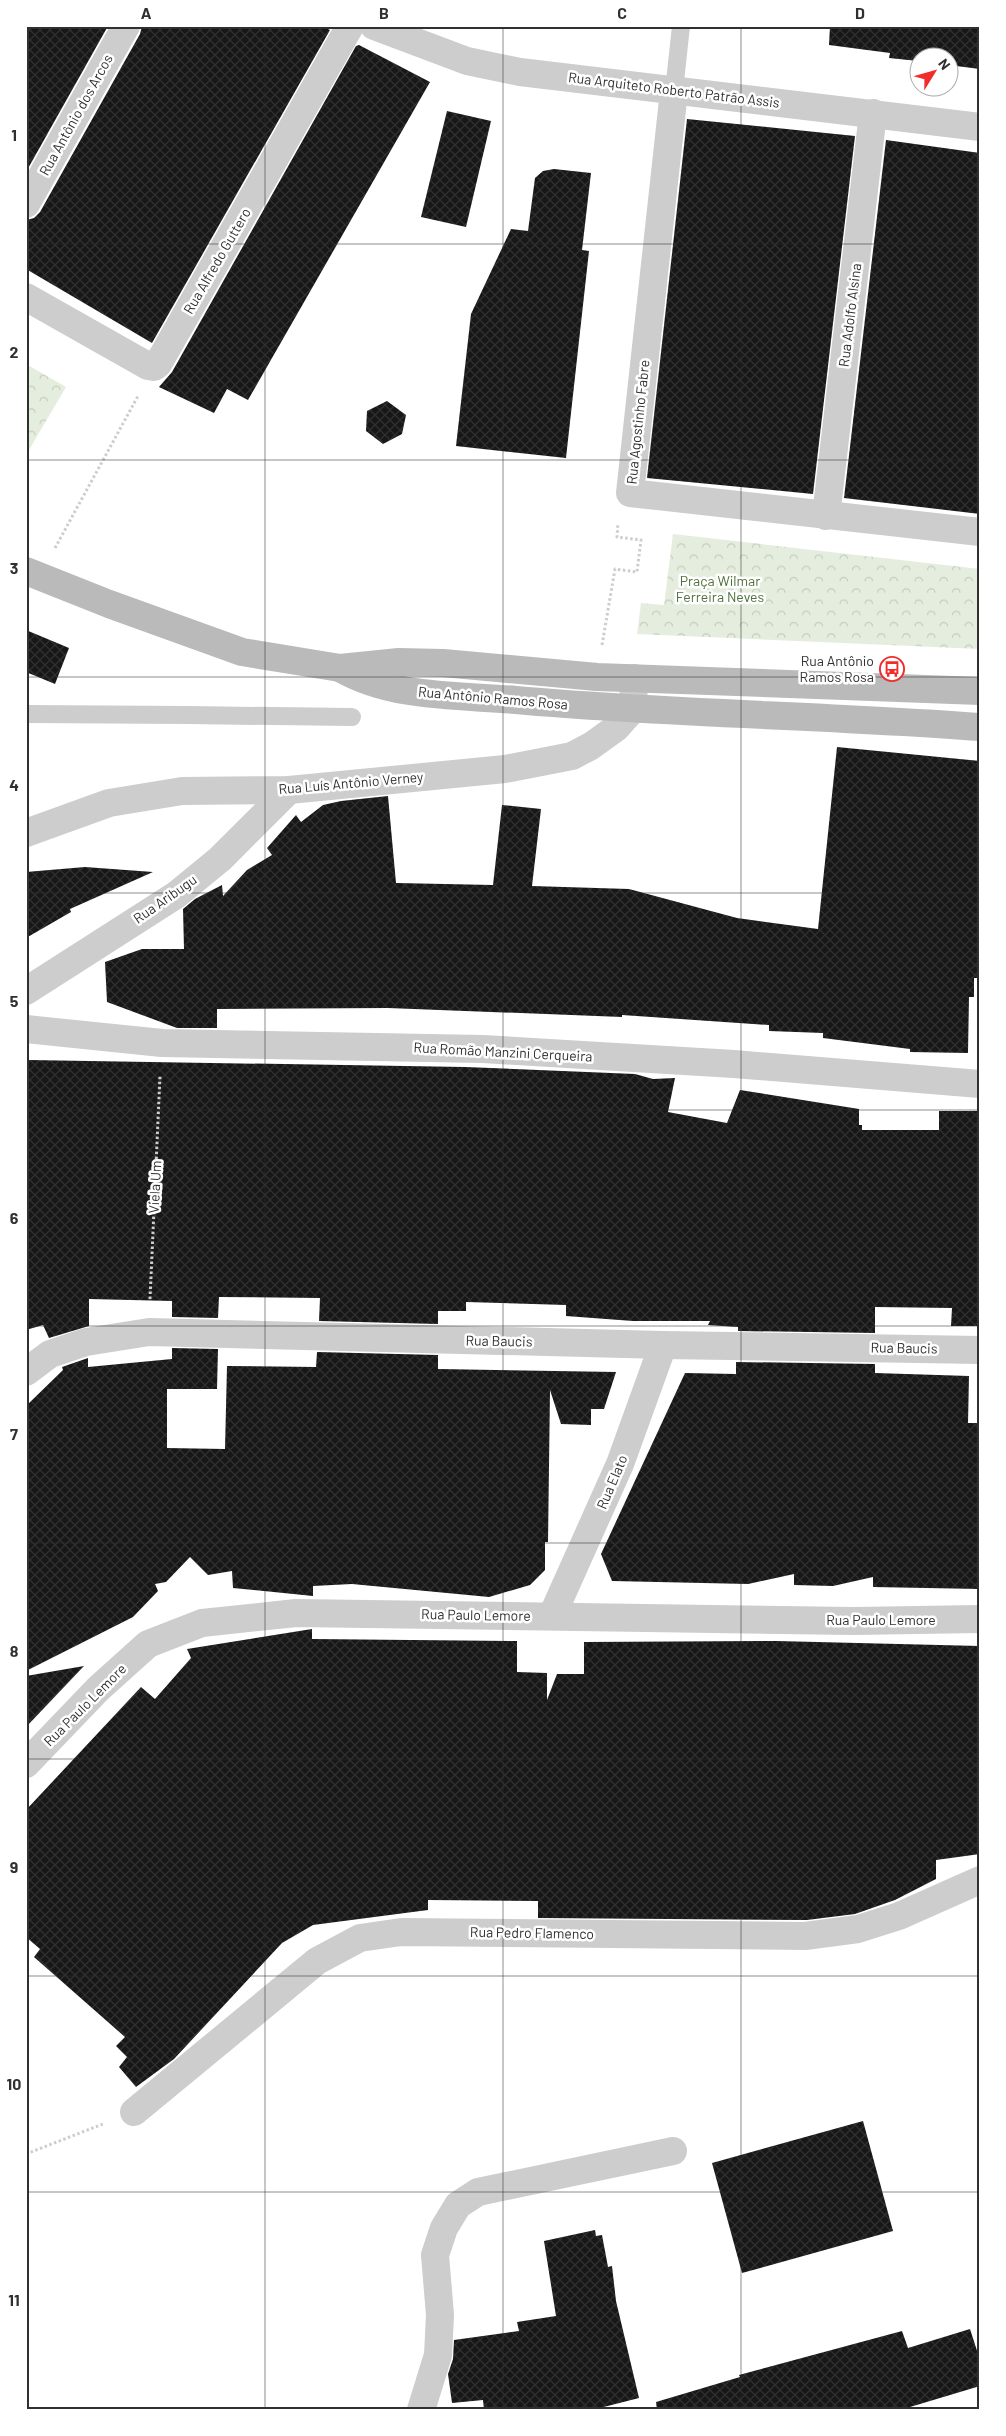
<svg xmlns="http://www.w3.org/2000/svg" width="1006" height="2436" viewBox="0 0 1006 2436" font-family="Barlow,sans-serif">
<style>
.forest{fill:url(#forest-crowns)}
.building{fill:url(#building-cross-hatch)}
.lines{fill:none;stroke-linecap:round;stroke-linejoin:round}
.path{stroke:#cdcdcd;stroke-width:3;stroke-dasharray:2.5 2.5;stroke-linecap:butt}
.lane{stroke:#cdcdcd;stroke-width:18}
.street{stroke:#cdcdcd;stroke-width:28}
.secondary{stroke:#bababa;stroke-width:28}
.grid{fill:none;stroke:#303030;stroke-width:1;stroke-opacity:0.55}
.labels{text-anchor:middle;stroke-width:5;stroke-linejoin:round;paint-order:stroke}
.street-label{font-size:14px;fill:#303030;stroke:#fff}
.park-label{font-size:14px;fill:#4e703a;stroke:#fff}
.poi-label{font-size:14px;fill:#303030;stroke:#fff;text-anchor:end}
.neatline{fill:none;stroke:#303030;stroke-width:2}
.grid-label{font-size:16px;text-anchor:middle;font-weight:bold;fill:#303030}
</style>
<defs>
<pattern id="forest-crowns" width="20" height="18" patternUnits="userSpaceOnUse" patternTransform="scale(1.25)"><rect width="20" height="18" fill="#e5eede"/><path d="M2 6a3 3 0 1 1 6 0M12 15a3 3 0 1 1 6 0" fill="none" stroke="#c5ccbf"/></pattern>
<pattern id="building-cross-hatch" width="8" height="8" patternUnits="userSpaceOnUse" patternTransform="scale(1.25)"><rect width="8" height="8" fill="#171717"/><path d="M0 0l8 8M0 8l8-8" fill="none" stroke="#303030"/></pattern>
</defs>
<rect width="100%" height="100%" fill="#fff"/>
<g class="forest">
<polygon points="26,364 66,387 26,455"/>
<polygon points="673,534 980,569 980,649 637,634 641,603 664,605"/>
</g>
<g class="building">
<polygon points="26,26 108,26 26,172"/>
<polygon points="142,26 322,26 330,30 152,343 26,269 26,220 34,218 40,212 140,34"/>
<polygon points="830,26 980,26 980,69 948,65 948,58 918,58 918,61 889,58 890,53 829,45"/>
<polygon points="359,45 430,82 248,400 227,389 214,413 159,387 172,372 356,46"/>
<polygon points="447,111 491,121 466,227 421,217"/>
<polygon points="687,119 855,136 813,494 647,478"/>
<polygon points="886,140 980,153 980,514 844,498"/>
<polygon points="554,169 591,173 582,250 589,251 566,458 456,446 471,314 511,229 528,231 535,178 543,171"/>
<polygon points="387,401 406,415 402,434 383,444 366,431 367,411"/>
<polygon points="26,630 69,648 55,684 26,672"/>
<polygon points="837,747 980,761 980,978 974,978 974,997 969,997 968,1053 910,1052 910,1049 823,1038 823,1033 769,1031 769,1025 622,1015 622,1017 388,1008 217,1009 217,1028 177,1028 107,1002 105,962 142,949 184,949 183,909 195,899 222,885 223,896 247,870 272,855 267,848 296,815 301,822 323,805 341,801 388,796 396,883 493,885 502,805 541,809 532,886 629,889 737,918 818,929"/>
<polygon points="85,867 153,872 70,909 71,912 26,938 26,872"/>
<polygon points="28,1060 465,1067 635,1074 653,1079 675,1078 668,1112 727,1123 740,1090 859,1109 859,1125 862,1125 862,1130 939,1130 939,1111 980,1111 980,1326 951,1326 952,1308 875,1307 875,1333 738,1331 738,1327 708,1325 710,1321 633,1321 566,1316 566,1305 466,1302 466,1311 438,1311 438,1324 319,1321 320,1298 219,1297 218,1318 172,1317 172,1301 89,1299 89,1326 49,1338 43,1325 26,1330"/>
<polygon points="172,1348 218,1349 217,1389 167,1389 167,1448 225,1449 227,1366 316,1367 317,1352 438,1355 438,1369 616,1372 604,1409 591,1409 591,1425 561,1424 550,1390 548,1542 545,1542 545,1570 530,1585 489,1597 352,1584 313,1586 313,1596 233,1588 232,1571 208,1575 190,1557 166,1582 155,1584 158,1591 133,1617 26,1671 26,1406 63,1370 62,1367 88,1358 88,1367 172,1359"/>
<polygon points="736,1362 875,1364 875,1373 969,1376 968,1423 980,1423 980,1589 873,1587 873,1577 833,1586 794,1585 794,1574 748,1584 612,1581 601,1554 685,1373 736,1374"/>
<polygon points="312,1629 312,1639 517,1641 517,1672 547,1673 547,1700 557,1674 584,1674 584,1642 776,1641 980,1646 980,1854 936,1860 936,1879 895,1900 855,1914 807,1920 538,1918 538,1901 428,1900 428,1910 313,1925 282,1943 174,2059 136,2087 119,2067 127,2057 116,2046 125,2037 34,1957 40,1949 26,1937 26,1810 141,1687 155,1699 191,1658 187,1649"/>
<polygon points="84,1666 26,1727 26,1676"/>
<polygon points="863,2121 893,2231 742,2273 712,2163"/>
<polygon points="595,2230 596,2236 602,2235 608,2267 612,2266 616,2301 639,2398 592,2410 484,2410 483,2400 452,2403 448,2374 453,2359 454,2340 519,2331 517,2322 556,2316 544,2241"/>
<polygon points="970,2329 980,2360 980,2386 900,2410 657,2410 656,2402 740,2377 739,2375 902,2331 908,2348"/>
</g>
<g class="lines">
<g class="path">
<polyline points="55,548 138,396"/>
<polyline points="602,645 615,569 637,572 641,540 617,537 618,523"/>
<polyline points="150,1299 160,1076"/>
<polyline points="26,2154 103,2124"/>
</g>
<g class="lane">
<polyline points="674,91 681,26"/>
<path d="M26 714C135 714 243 716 352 717"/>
</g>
<g class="street">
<polyline points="374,26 467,61 520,72 980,127"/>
<polyline points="674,91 630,493 980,532"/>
<polyline points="26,204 126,26"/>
<polyline points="26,297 148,366 154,367 158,364 350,26"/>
<polyline points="826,516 873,113"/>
<polyline points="26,833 109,803 182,791 289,790 505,769 572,756 591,746 616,728 633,709 634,678"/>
<polyline points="26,991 176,895 220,859 289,790"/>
<polyline points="26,1029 162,1043 483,1049 734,1064 980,1084"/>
<polyline points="26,1372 50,1354 86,1342 149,1332 663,1345 980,1350"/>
<polyline points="552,1616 620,1464 663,1345"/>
<polyline points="26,1764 98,1689 148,1644 202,1623 296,1613 853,1621 980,1619"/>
<polyline points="134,2112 317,1961 360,1938 401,1932 805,1936 858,1929 899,1916 980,1880"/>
<polyline points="421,2410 438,2355 440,2315 435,2255 444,2228 458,2205 478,2192 673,2151"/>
</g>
<g class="secondary">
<polyline points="26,571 109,604 242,652 340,668 399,662 443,663 597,677 980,691"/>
<path d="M340 668C392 698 457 695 516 700 670 714 825 715 980 727"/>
</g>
</g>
<path class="grid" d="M265 26V2410M503 26V2410M741 26V2410M26 244H980M26 460H980M26 677H980M26 893H980M26 1110H980M26 1326H980M26 1543H980M26 1759H980M26 1976H980M26 2192H980"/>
<defs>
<symbol id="bus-ring" viewBox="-11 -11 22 22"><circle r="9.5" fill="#fff" stroke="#f12c29" stroke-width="1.5"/><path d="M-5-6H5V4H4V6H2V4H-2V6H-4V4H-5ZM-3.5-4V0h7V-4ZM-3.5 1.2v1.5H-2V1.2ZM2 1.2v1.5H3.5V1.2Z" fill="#f12c29"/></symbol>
</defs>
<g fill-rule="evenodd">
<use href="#bus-ring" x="878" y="655" width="28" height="28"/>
</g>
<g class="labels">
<g class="street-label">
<text transform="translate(674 90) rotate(7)" y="5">Rua Arquiteto Roberto Patrão Assis</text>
<text transform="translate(76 115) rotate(-61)" y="5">Rua Antônio dos Arcos</text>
<text transform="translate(217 261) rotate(-60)" y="5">Rua Alfredo Guttero</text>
<text transform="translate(850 315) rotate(-83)" y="5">Rua Adolfo Alsina</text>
<text transform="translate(638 422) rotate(-84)" y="5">Rua Agostinho Fabre</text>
<text transform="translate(493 698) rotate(5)" y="5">Rua Antônio Ramos Rosa</text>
<text transform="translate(351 783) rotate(-5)" y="5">Rua Luís Antônio Verney</text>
<text transform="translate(165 899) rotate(-35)" y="5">Rua Aribugu</text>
<text transform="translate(503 1052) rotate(3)" y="5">Rua Romão Manzini Cerqueira</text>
<text transform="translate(155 1187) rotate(-87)" y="5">Viela Um</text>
<text transform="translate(499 1341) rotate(1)" y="5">Rua Baucis</text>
<text transform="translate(904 1348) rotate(1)" y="5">Rua Baucis</text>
<text transform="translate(612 1482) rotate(-67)" y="5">Rua Elato</text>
<text transform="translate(476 1615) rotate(1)" y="5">Rua Paulo Lemore</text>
<text x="881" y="1625">Rua Paulo Lemore</text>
<text transform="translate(85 1705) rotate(-45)" y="5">Rua Paulo Lemore</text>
<text transform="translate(532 1933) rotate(1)" y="5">Rua Pedro Flamenco</text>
</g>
<g class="park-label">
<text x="720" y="586">Praça Wilmar<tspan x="720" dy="16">Ferreira Neves</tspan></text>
</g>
<g class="poi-label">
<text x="874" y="666">Rua Antônio<tspan x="874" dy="16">Ramos Rosa</tspan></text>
</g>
</g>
<rect width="1006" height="2436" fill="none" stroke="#ffffff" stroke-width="55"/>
<g transform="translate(934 72) rotate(53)"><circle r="24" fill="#ffffff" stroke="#acacac"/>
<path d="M0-4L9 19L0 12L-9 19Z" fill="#f12c29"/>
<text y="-8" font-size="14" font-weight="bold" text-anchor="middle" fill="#303030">N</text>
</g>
<rect x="28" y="28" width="950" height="2380" class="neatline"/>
<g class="grid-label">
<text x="146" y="19">A</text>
<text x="384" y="19">B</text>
<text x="622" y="19">C</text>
<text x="860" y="19">D</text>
<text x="14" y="141">1</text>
<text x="14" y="358">2</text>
<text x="14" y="574">3</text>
<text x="14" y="791">4</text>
<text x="14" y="1007">5</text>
<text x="14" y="1224">6</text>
<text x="14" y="1440">7</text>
<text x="14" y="1657">8</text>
<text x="14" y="1873">9</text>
<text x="14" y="2090">10</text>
<text x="14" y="2306">11</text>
</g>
</svg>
